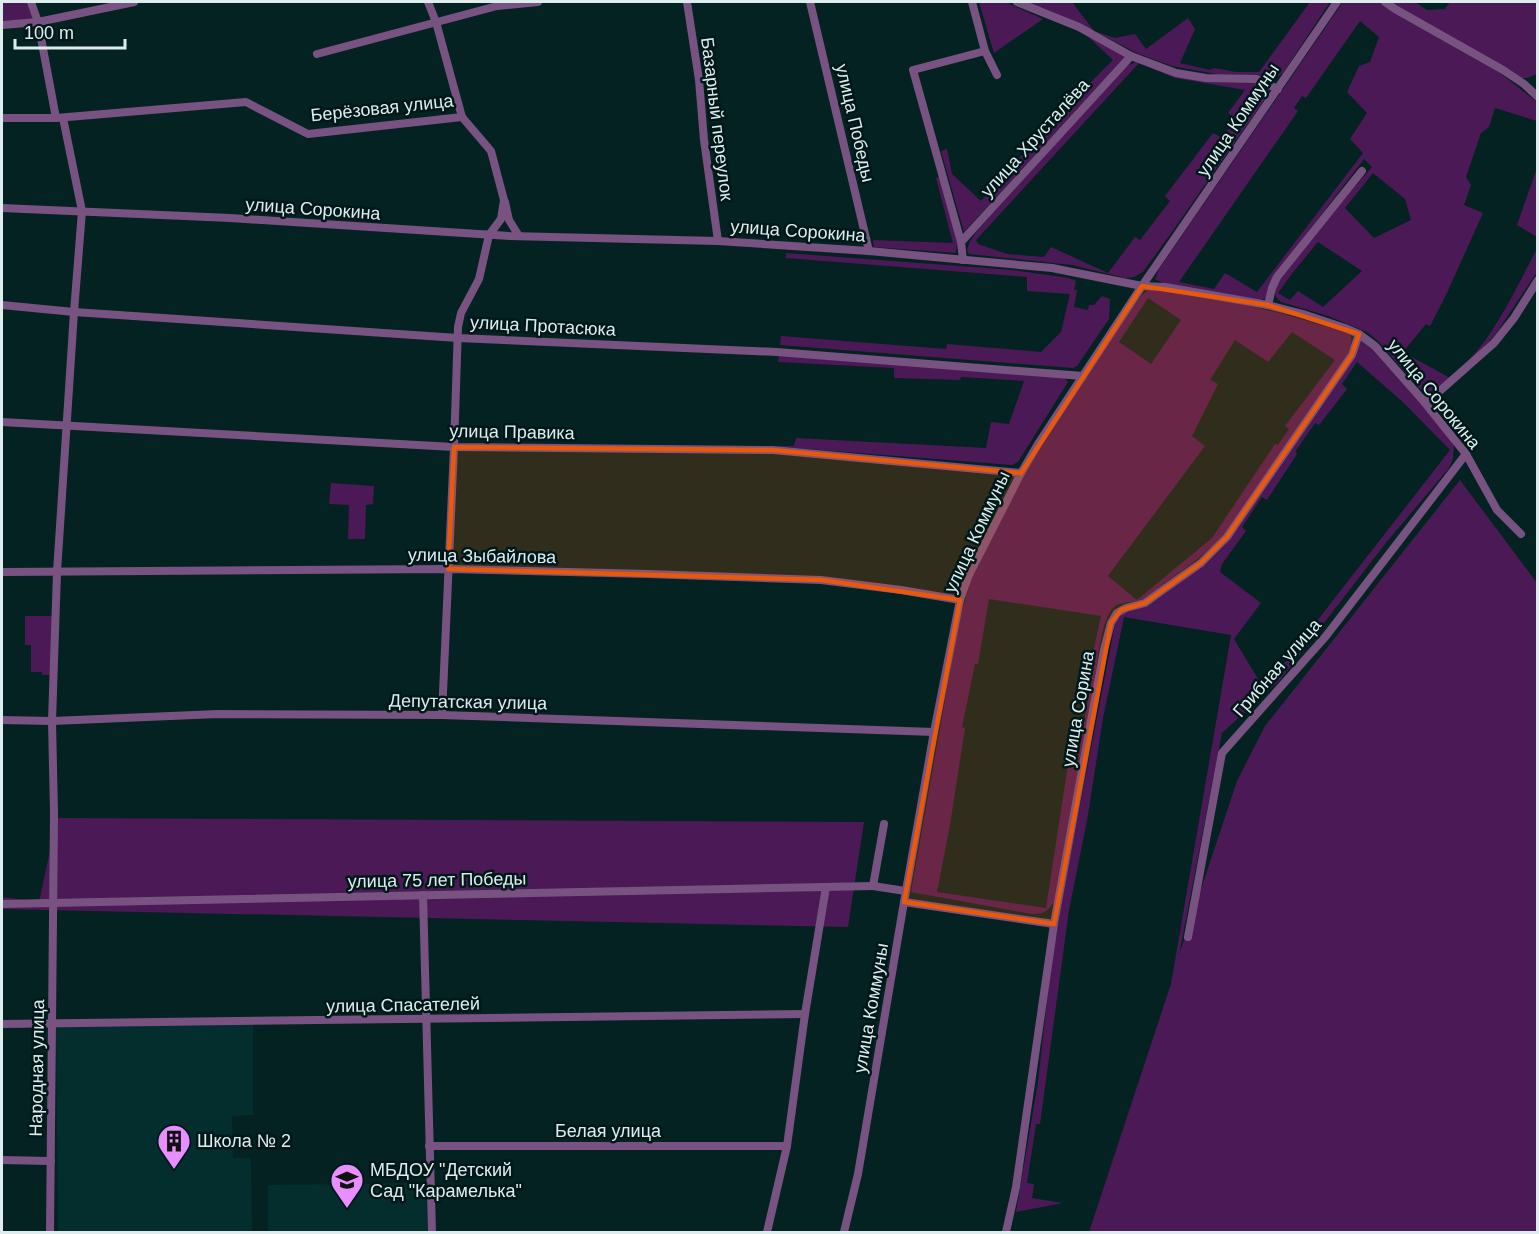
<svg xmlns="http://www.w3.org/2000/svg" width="1539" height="1234" viewBox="0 0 1539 1234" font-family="Helvetica,sans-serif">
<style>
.built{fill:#042e2e}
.green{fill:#4b1a56;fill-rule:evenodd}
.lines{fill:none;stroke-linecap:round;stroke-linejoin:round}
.minor{stroke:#785381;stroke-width:8}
.marked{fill:#e8590c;fill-opacity:0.2;stroke:#e8590c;stroke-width:4.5;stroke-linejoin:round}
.labels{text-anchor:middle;stroke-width:5;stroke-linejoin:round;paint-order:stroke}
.street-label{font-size:18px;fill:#ddeded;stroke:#001819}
.poi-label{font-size:18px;fill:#ddeded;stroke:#001819;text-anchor:start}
</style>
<rect width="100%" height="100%" fill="#042222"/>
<g class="built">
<polygon points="253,1025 253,1115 232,1116 233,1158 251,1158 252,1232 58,1232 56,1027"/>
<polygon points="426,1183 427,1232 268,1232 268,1185"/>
</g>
<g class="green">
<polygon points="2,2 28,2 33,19 2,21"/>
<polygon points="979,2 1005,2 1043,19 994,53"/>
<polygon points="1025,2 1072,2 1094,31 1115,38 1135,34 1146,49 1188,18 1195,29 1180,63 1210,70 1214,68 1236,72 1259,72 1310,2 1330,2 1283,73 1277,77 1216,74 1172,66 1139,54 1086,27"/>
<path d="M1343 2H1380L1403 18 1500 73 1537 102V121L1495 108 1489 127 1481 133 1466 177 1471 185 1464 205 1483 213 1446 295 1430 326 1426 324 1403 352 1450 378C1440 387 1432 400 1420 389L1378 341 1367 332 1328 316 1281 302C1273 295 1274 291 1277 282L1321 226 1372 167 1364 159 1276 274 1266 298 1261 300H1257L1163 283 1155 279 1159 269ZM1360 21 1379 37 1370 62 1359 66 1347 92 1367 113 1350 139 1363 153 1257 292 1225 273 1214 289 1179 282 1298 111 1294 108 1302 96 1306 98ZM1373 173 1405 199 1411 220 1374 238 1345 208ZM1318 242 1362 271 1323 307 1298 291 1290 300 1278 293 1294 271Z"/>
<polygon points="1391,2 1415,2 1427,10 1445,9 1450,2 1537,2 1537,74 1527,78 1521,78 1404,11"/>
<polygon points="1084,33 1124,56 1124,58 964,232 941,151 947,149 952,174 981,201 1057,116 1113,60"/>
<path d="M1136 62 1174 75 1262 83 1270 87 1267 96 1174 229 1143 272 1134 277 1125 278 1072 265 969 254 967 250 970 241 977 231 1126 66ZM1139 63 1175 78 1245 90 1228 113 1236 119 1222 138 1213 133 1165 196 1170 201 1140 240 1135 237 1108 273 1051 247 1044 257 1007 254 978 244 976 240Z"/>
<polygon points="1537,168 1538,237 1537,237 1517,225"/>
<polygon points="941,176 957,243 956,253 874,247 873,240 953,243 936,178"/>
<path d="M1537 249V272L1497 332 1478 354 1468 361C1497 331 1517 286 1537 249Z"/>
<polygon points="786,253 1013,270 1069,278 1076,281 1074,290 1077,290 1074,307 1088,310 1089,305 1094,305 1102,296 1110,299 1109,319 1077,366 1073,368 780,345 781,336 946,349 947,344 1041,352 1061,332 1070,294 1027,291 1027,277 786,258"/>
<path d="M1154 289 1240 304 1280 313 1348 333 1351 336C1353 346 1348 354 1343 363L1225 533C1208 552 1189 566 1169 580 1160 586 1152 594 1143 599 1133 604 1121 600 1113 608 1099 624 1097 671 1093 692 1081 761 1068 830 1056 899 1049 910 1045 914 1032 914L911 892 959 621 972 577 1024 475 1066 402 1141 296 1147 291ZM1148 298 1181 320 1151 364 1119 342ZM1292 332 1335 360 1285 426 1289 429 1278 445 1275 444 1212 538 1137 600 1108 576 1205 446 1192 436 1218 384 1210 380 1235 340 1268 362ZM989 599 1101 616 1087 681 1091 682 1078 759 1069 758 1046 908 937 892 950 825 965 728 962 727 975 664H978Z"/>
<path d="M1360 339 1377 350 1454 442 1453 459 1449 468 1385 544 1280 680 1222 733 1179 955 1237 781 1265 726 1460 480 1537 583V1232H1089L1171 984 1231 635 1124 617 1103 718 1088 815 1069 910 1040 1124H1036L1027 1183 1034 1184 1032 1198 1063 1203 1016 1212 1038 1082 1051 964 1068 868 1116 619 1125 610 1149 605 1209 561 1224 546 1239 527 1352 362 1356 356ZM1357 362 1403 402 1450 450 1264 689 1234 639 1261 603 1220 572 1222 564 1246 531 1242 527 1262 497 1267 500 1297 454 1295 452 1315 423 1319 425 1347 389 1342 384Z"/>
<polygon points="779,355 1062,375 1068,382 1018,462 1012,465 795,448 775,446 794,446 796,438 986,448 991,422 1009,424 1024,381 961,377 960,380 894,378 894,368 778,362"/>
<polygon points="331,483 374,486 373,504 366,505 365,539 348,539 349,505 329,504"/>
<polygon points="25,616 52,616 50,675 42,675 42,672 31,672 31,645 25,645"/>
<polygon points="57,818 864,822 848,927 2,909 2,897 39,902"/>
</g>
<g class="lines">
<g class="minor">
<polyline points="31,2 38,22 56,118"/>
<polyline points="687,2 699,80 704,140 718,241"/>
<polyline points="810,2 869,251"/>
<polyline points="972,2 985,51 997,75"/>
<polyline points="1017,2 1079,27 1131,56 1176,73 1206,78 1256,79 1278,89"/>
<polyline points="1385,2 1395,9 1503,70 1524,84 1538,97"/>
<polyline points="2,25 38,22 134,2"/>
<polyline points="317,54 497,6 538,2"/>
<polyline points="2,118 56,118 246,102 308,134 462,117 436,22 428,2"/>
<polyline points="505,202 509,220 519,236"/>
<polyline points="2,208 230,218 510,236 718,241 869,251 1052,268 1142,286 1165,287 1268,305 1303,314 1345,328 1359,334 1375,346 1421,398 1466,454 1497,510 1521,534"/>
<polyline points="961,242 1131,56"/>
<polyline points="963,260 961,242 913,70 985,51"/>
<polyline points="2,305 74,312 458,338 777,352 1083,376"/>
<polyline points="1268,305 1272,288 1277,277 1362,171"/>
<polyline points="1421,398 1433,397 1494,343 1514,318 1538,280"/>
<polyline points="2,422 454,447 773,450 1021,473"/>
<polyline points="2,572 448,569 648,574 821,580 901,590 960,600"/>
<polyline points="442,715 454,447 458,327 461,313 479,279 489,235 501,219 504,200 491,151 462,117"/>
<polyline points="2,720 52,721 218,714 442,715 934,732"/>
<polyline points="884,824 873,886 905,891"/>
<polyline points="423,895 432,1232"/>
<polyline points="904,902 1054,924"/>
<polyline points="2,904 873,886"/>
<polyline points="1188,937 1222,753 1326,636 1466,454"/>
<polyline points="2,1024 805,1014"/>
<polyline points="429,1146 787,1146"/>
<polyline points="2,1160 51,1161"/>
<polyline points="50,1232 54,813 52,721 57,572 74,312 82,211 63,118"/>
<polyline points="767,1232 787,1146 805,1014 826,887"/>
<polyline points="844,1232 858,1174 904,902 934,732 960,600 969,575 1021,473 1038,444 1142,286 1337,2"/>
<polyline points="1006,1232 1016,1187 1054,924 1104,650 1111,623 1117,613 1126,608 1145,603 1160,592 1201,563 1227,537 1352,355 1359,334"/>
</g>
</g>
<path class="marked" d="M1142 286 1268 305 1359 334 1352 355 1227 537 1201 563 1145 603 1121 610 1111 623 1054 924 904 902 960 600 821 580 448 569 454 447 773 450 1021 473Z"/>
<defs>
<symbol id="building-pin" viewBox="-11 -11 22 30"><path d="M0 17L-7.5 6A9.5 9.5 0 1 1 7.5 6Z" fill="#e88eff" stroke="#001819"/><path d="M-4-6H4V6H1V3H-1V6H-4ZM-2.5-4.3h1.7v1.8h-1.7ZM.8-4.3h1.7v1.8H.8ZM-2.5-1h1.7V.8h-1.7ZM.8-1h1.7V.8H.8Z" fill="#111"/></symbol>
<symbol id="school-pin" viewBox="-11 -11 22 30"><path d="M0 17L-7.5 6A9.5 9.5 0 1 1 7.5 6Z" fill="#e88eff" stroke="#001819"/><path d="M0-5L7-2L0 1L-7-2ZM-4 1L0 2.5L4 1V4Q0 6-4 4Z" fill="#111"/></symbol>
</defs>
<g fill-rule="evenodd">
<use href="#building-pin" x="155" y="1122" width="38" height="52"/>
<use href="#school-pin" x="328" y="1161" width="38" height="52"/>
</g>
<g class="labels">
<g class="street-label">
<text transform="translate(382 108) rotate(-6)" y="6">Берёзовая улица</text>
<text transform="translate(717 119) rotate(83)" y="6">Базарный переулок</text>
<text transform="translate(1238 120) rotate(-56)" y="6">улица Коммуны</text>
<text transform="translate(855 123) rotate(77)" y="6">улица Победы</text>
<text transform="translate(1035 138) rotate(-48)" y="6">улица Хрусталёва</text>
<text transform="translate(313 209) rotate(4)" y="6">улица Сорокина</text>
<text transform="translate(798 231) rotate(4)" y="6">улица Сорокина</text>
<text transform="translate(543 326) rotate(3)" y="6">улица Протасюка</text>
<text transform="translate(1434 394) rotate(51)" y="6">улица Сорокина</text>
<text transform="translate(512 432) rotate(1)" y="6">улица Правика</text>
<text transform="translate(977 532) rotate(-65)" y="6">улица Коммуны</text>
<text transform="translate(482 556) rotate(1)" y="6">улица Зыбайлова</text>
<text transform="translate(1277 668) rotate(-49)" y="6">Грибная улица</text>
<text transform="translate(468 702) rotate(1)" y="6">Депутатская улица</text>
<text transform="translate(1078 709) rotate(-80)" y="6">улица Сорина</text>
<text transform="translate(437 880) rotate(-1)" y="6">улица 75 лет Победы</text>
<text transform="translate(403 1005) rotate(-1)" y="6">улица Спасателей</text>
<text transform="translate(871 1008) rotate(-80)" y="6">улица Коммуны</text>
<text transform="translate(37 1068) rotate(-89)" y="6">Народная улица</text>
<text x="608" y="1137">Белая улица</text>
</g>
<g class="poi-label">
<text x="197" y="1147">Школа № 2</text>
<text x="370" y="1176">МБДОУ "Детский<tspan x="370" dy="21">Сад "Карамелька"</tspan></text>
</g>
</g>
<rect width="1539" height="1234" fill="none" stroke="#ddeded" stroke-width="6"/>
<path d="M15 39v9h110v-9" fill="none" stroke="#ddeded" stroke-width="3"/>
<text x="24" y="39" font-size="18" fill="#ddeded" stroke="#001819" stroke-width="4.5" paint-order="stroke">100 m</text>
</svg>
